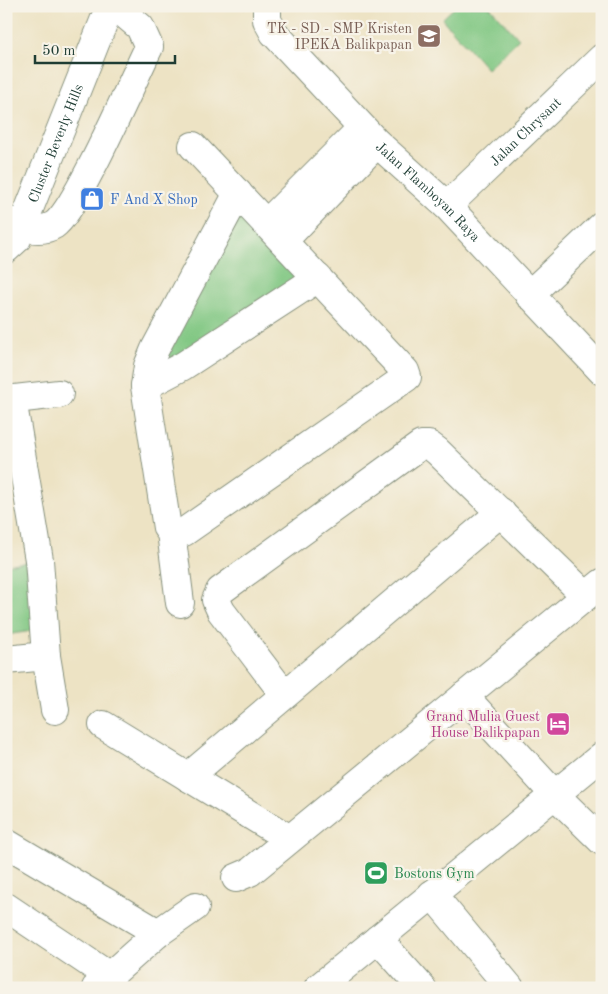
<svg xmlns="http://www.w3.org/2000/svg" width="608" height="994" viewBox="0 0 608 994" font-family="'Old Standard TT',serif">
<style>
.green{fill:#81c783;stroke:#50825c}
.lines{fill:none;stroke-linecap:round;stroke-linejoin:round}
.minor-casing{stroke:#86907c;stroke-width:30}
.minor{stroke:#fff;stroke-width:28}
.labels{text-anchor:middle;stroke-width:4.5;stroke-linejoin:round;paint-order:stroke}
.education-label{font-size:14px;fill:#785e54;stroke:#f7f3e8;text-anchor:end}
.street-label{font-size:14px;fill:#1f3d34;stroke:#f7f3e8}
.shop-label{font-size:14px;fill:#366cbe;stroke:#f7f3e8;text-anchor:start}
.hotel-label{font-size:14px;fill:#b23c85;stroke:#f7f3e8;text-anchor:end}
.leisure-label{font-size:14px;fill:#27864d;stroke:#f7f3e8;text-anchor:start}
</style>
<rect width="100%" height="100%" fill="#f7f3e8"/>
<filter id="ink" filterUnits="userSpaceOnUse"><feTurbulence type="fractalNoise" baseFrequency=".02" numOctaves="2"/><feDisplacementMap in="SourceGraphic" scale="10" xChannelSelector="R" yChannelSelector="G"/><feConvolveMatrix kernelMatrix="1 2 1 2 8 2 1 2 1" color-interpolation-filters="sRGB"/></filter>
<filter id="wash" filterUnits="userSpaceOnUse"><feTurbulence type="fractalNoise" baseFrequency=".0096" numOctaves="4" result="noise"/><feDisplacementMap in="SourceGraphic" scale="20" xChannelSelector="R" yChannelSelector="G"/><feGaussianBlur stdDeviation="1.12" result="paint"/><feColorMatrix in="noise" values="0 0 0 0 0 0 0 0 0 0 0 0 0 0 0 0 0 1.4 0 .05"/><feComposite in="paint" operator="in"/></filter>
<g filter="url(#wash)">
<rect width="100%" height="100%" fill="#ede3c4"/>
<g class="green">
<polygon points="456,6 489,6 519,39 487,69 442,19"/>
<polygon points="240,212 302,275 158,371"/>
<polygon points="39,560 51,628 6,635 6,565"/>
</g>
</g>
<g filter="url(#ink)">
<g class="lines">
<defs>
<g id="minor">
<path id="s1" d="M267 6V20L274 33 377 143 447 206 602 371"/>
<path id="s2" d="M447 206 602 58"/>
<path d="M6 220C21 226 39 234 54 225 77 210 133 79 149 47L140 27 115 6"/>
<polyline points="267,223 362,128"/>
<polyline points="283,241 377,143"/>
<path id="s3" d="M6 249 17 239 110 6"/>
<polyline points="529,295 602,226"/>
<polyline points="145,386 183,366 318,278"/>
<polyline points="12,399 39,560 46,656 55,710"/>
<polyline points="6,400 59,394"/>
<polyline points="171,532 176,534 184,532 407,377 405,371 193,146"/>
<polyline points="180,603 171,532 167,528 145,386 148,366 155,349 238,193"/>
<polyline points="6,660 46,656"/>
<polyline points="284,694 221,611 216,600 220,591 421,445 429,445 437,451 586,596"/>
<polyline points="464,696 555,795 602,841"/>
<polyline points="103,725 288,838"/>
<polyline points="188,777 501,512"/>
<polyline points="6,843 158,933"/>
<polyline points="236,878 250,872 602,583"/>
<polyline points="432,894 510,988"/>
<polyline points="6,907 109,976"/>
<polyline points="378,939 422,988"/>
<polyline points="96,988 158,933 195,907"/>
<polyline points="318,988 602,756"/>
</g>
</defs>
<use href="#minor" class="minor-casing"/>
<use href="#minor" class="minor"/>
</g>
</g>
<defs>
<symbol id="school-square" viewBox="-11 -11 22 22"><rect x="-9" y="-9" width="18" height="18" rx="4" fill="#8d6e63" stroke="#f7f3e8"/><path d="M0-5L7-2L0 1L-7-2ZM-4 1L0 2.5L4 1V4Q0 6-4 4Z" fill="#fff"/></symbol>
<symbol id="shop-square" viewBox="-11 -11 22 22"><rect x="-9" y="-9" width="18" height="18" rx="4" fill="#3f7fe0" stroke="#f7f3e8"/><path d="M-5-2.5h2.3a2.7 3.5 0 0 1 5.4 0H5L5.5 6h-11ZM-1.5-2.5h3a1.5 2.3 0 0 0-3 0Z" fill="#fff"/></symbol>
<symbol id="hotel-square" viewBox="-11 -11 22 22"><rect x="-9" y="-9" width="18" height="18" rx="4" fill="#d1479c" stroke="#f7f3e8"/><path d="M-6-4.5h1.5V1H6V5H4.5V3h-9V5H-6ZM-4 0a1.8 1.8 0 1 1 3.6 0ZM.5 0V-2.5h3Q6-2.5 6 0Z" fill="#fff"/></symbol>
<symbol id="stadium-square" viewBox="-11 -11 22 22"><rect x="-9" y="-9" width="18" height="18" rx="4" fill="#2e9e5b" stroke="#f7f3e8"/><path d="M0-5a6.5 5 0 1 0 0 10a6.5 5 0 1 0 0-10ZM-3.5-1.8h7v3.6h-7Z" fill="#fff"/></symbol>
</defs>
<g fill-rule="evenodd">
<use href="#school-square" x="415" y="22" width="28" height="28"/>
<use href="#shop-square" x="78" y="185" width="28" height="28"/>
<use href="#hotel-square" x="544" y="710" width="28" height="28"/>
<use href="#stadium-square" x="362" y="859" width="28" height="28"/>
</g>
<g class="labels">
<g class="education-label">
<text x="412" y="33">TK - SD - SMP Kristen<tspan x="412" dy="16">IPEKA Balikpapan</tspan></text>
</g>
<g class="street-label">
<text dy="5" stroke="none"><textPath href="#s2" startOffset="108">Jalan Chrysant</textPath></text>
<text dy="5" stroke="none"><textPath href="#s3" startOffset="118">Cluster Beverly Hills</textPath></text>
<text dy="5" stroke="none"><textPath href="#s1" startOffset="250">Jalan Flamboyan Raya</textPath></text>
</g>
<g class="shop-label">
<text x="110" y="204">F And X Shop</text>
</g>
<g class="hotel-label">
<text x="540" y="721">Grand Mulia Guest<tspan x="540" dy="16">House Balikpapan</tspan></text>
</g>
<g class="leisure-label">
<text x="394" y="878">Bostons Gym</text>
</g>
</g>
<rect width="608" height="994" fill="none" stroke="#f7f3e8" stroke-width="25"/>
<path d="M35 55v8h140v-8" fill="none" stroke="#1f3d34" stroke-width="2.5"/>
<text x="42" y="55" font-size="15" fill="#1f3d34" stroke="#f7f3e8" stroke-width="4" paint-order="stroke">50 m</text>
</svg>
